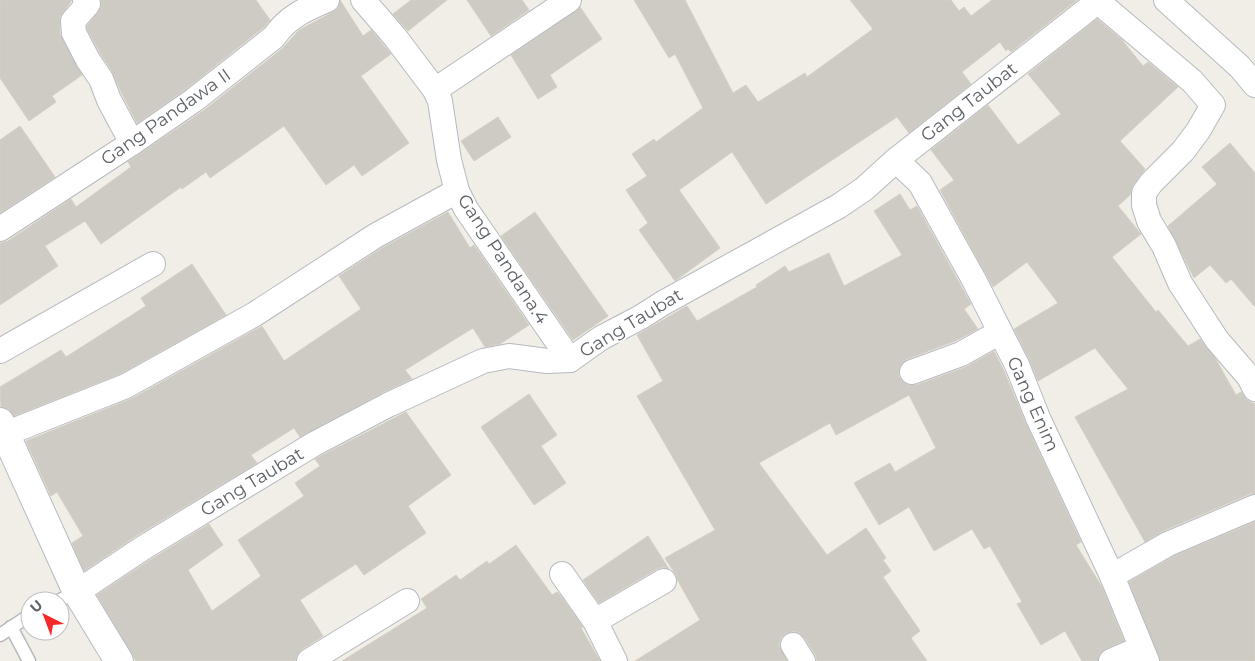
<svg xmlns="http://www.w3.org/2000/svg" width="1255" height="661" viewBox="0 0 1255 661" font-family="Montserrat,sans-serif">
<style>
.building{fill:#cecbc5;stroke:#d6cfc4}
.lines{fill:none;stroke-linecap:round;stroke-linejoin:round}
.service-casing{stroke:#b7babe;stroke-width:15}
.minor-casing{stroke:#b7babe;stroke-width:26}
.tertiary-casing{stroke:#b7babe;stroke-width:30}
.service{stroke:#fff;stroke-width:12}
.minor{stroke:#fff;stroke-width:24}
.tertiary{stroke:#fff;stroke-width:28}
.labels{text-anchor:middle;stroke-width:4;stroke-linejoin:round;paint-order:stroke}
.street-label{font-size:18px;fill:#5e6368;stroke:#fff}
</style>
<rect width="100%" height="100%" fill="#f1eee7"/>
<g class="building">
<polygon points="0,0 72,0 60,17 60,34 82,75 52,96 56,102 29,121 0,78"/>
<polygon points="101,0 256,0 270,20 264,27 186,89 137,123 122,94 112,71 100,53 87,29 87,26 101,8"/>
<polygon points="340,0 363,36 371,30 391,54 361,76 409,143 362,176 354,165 326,185 284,126 210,178 206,172 182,189 181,187 101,244 85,221 45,246 58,266 0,305 0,243 8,241 71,199 76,207 131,167 128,162 203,111 283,48 299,30 333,12 338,8"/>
<polygon points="411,0 447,0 408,31 393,14"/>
<polygon points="467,0 522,0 529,10 491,36"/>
<polygon points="634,0 685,0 733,93 746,85 758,102 805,73 807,77 873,29 850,0 951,0 959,11 964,7 971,16 992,0 1077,0 1011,52 1008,49 1006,51 1000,42 962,72 971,84 909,133 897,117 766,204 732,152 679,190 720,248 675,281 639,230 648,223 626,190 647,176 632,154 654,139 656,142 703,108 675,54 669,58"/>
<polygon points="580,7 602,39 550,75 557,87 538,99 511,55"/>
<polygon points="1097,19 1122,40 1143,66 1148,62 1178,87 1120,141 1145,169 1133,185 1130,195 1118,206 1141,234 1112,257 1156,312 1158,310 1188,346 1200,339 1215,358 1236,395 1241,392 1247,400 1255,404 1255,494 1250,494 1163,531 1145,542 1075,417 1128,389 1095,348 1038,381 1029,359 1014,329 1058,303 1027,262 993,287 940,190 954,180 931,150 988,105 1018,145 1061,114 1028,74"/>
<polygon points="498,117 511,137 474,161 461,141"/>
<polygon points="20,126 55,177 0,213 0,140"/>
<polygon points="1230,143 1255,173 1255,307 1231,279 1226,283 1210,265 1194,278 1168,226 1217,184 1202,167"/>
<polygon points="900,194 910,210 917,206 971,304 964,309 978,329 955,341 907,359 902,363 899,369 899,377 903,382 909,385 917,385 966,367 994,351 1004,371 1026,424 1081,542 1076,545 1102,587 1124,641 1105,649 1100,653 1098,661 1082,661 1065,631 1041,645 1017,604 1022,602 990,546 984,549 972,529 934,551 909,507 879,525 854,483 890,463 895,472 936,448 909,395 836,435 830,423 759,463 827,555 866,528 886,558 883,560 891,571 883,577 920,631 911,638 927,661 817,661 815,654 805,638 800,633 793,631 785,634 781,638 779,645 787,661 635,661 700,620 678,581 676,575 665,558 715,530 637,396 663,381 637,335 687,306 697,321 757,287 756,285 785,266 789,272 829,253 844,286 902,255 874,211"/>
<polygon points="448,212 470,248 474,245 529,325 500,344 485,347 473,328 405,370 412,379 382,393 300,437 294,428 251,455 257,463 136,536 84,571 72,543 83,536 57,492 51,496 26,441 133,398 262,326 284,361 361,309 339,276 382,248"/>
<polygon points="535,212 608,316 573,340 501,236"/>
<polygon points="192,264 226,315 120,374 14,416 9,409 1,407 0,387 61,350 66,357 146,306 141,298"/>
<polygon points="529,394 557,435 541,446 566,483 534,505 481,427"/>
<polygon points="406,412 451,475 408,506 426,533 364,575 356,564 300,600 323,636 301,650 297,655 295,661 136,661 97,595 150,560 209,524 223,545 188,570 212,611 261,576 238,540 304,496 295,483 320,466 315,459"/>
<polygon points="1255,522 1255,661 1160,661 1129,582 1174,556"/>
<polygon points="648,536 669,569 663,567 657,569 599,603 583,580"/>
<polygon points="516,545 552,595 557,592 560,595 583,627 581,628 600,661 342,661 427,608 421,599 456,575 460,580 487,561 489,564"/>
</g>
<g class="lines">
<defs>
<g id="service">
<polyline points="58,601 77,592"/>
<polyline points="11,627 29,661"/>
<polyline points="0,635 30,615"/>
</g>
<g id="minor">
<polyline points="85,0 88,4 73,21 74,33 88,60 101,79 109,100 132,143"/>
<polyline points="363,0 395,37 435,90 440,101 449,160 457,191 466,209 570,360"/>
<polyline points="1096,0 1192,81 1213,105 1198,131 1183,151 1151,183 1144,193 1144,205 1149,221 1164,246 1180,283 1217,340 1249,377 1255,389"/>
<polyline points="1166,0 1240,67 1255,85"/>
<polyline points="435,90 569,0"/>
<polyline points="896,160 920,183 974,280 1017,365 1038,418 1112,576 1147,661"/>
<path d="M0 229 132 143 194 100 274 37C287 17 306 9 327 0"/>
<polyline points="0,351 153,264"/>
<polyline points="912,372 961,354 1000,332"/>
<polyline points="5,434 126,386 255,314 375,236 457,191"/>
<polyline points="562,574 595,621 615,661"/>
<polyline points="1112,576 1168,544 1255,507"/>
<polyline points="77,592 143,548 314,444 388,405 483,361 509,356 547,361 570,360 601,338 641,317 663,303 839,206 864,189 896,160 1097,2"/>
<polyline points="595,621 664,581"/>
<polyline points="793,645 803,661"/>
<polyline points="309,661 407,601"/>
<polyline points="1111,661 1141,648"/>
</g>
<polyline id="tertiary" points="0,422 77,592 119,661"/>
</defs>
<use href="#service" class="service-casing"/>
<use href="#minor" class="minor-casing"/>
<use href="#tertiary" class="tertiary-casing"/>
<use href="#service" class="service"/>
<use href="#minor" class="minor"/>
<use href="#tertiary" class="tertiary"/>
</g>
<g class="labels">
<g class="street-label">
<text transform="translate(969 102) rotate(-38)" y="6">Gang Taubat</text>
<text transform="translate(166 117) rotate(-35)" y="6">Gang Pandawa II</text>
<text transform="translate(503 259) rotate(57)" y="6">Gang Pandana.4</text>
<text transform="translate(631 323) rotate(-31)" y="6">Gang Taubat</text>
<text transform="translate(1033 404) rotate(66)" y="6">Gang Enim</text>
<text transform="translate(252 482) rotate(-31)" y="6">Gang Taubat</text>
</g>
</g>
<g transform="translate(45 616) rotate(318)"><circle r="24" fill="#ffffff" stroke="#bfc1c3"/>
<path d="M0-4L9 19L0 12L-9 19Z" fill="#f52929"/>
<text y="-8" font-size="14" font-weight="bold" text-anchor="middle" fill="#5e6368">U</text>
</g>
</svg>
